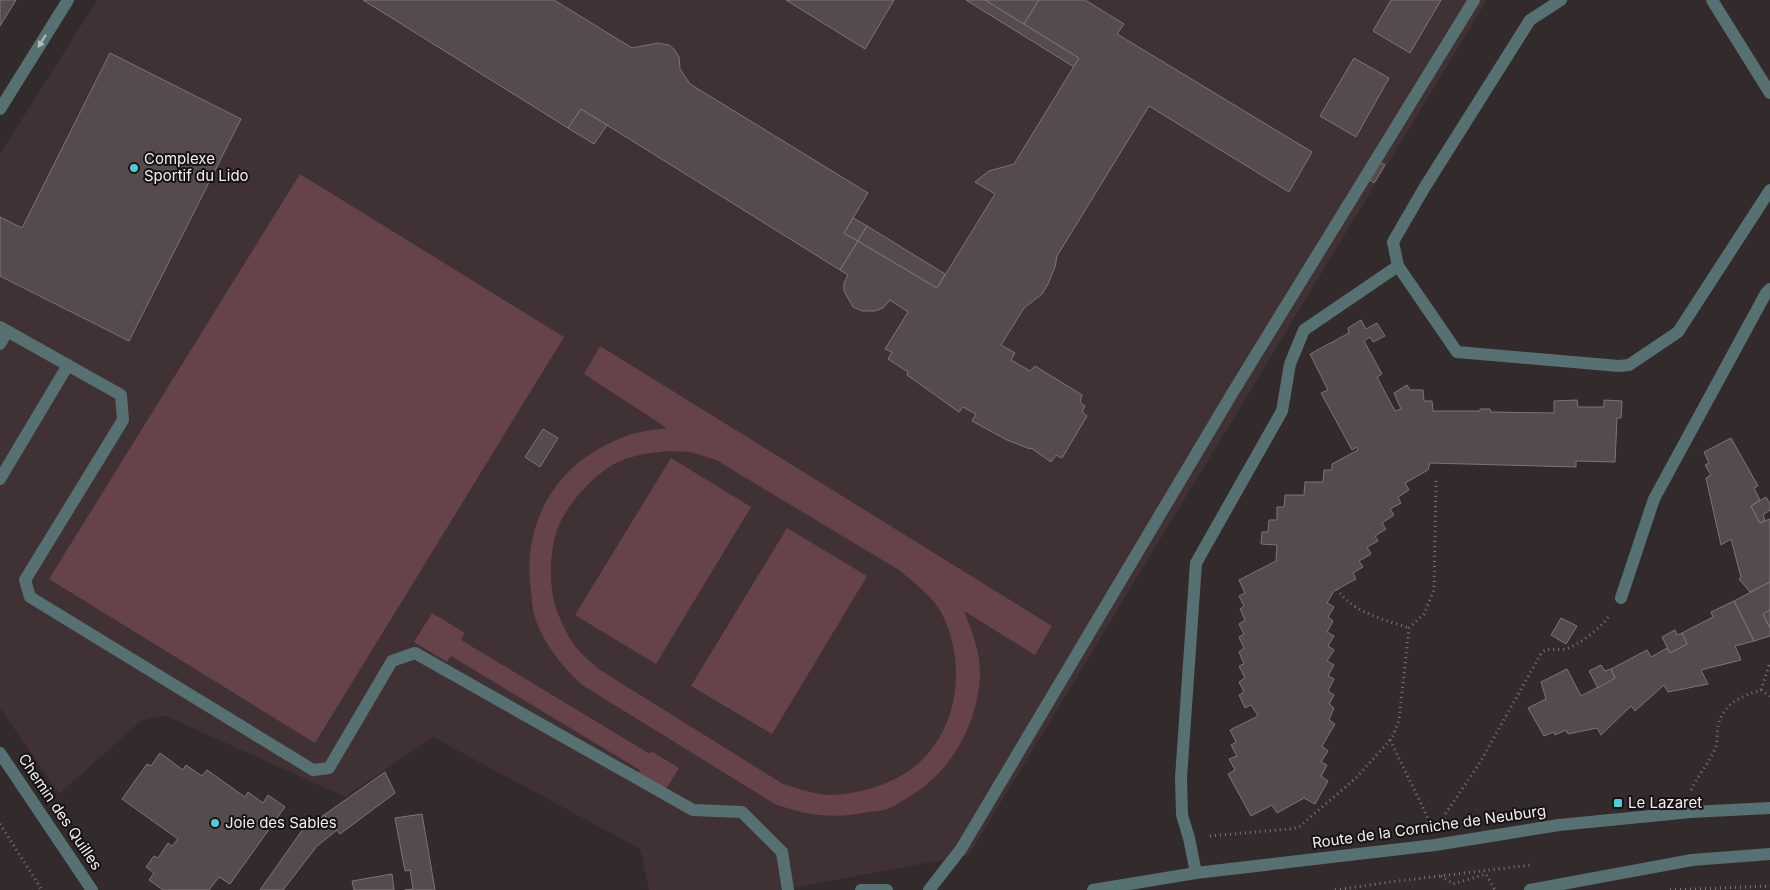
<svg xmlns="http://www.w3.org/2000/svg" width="1770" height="890" viewBox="0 0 1770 890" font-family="Inter,sans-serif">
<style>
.built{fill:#403134}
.green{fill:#66434b;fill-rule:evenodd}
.building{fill:#554b4d;stroke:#7e7476}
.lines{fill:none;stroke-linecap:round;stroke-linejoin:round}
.path{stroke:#7d7677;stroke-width:3;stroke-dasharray:1 4;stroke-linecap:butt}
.minor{stroke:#577173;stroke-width:12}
.oneway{fill:#b5bcbd}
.poi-dot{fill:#51ccd4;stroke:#171314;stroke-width:2}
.labels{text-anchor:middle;stroke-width:4;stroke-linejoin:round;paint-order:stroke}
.poi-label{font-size:15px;fill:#f3eeef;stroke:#171314;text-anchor:start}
.street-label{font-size:15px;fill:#f3eeef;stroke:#171314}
</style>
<rect width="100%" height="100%" fill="#322a2b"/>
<polygon class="built" points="97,0 1487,0 969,855 782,890 649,890 640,849 433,737 345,797 164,715 141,721 59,794 0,708 0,154"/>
<g class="green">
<polygon points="300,174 564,337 315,743 49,579"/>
<path d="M600 346 1052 626 1035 655 964 611C972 632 981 653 980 676 977 728 949 775 904 800 898 803 893 807 887 809 881 811 874 811 868 812 834 819 808 816 775 804L582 685C561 665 542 642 534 614 532 606 532 598 531 591 522 527 552 469 612 442 619 439 628 434 637 433 646 430 657 430 667 428L584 374ZM668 451 691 452 716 460 899 570C914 583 933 596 942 614 967 664 959 731 914 767 893 784 861 793 835 795 818 796 799 789 783 784L600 670C592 663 582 655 575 646 569 638 563 626 559 616 548 592 548 548 560 523 570 501 595 474 616 463 632 455 650 453 668 451Z"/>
<polygon points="671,458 751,507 656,664 575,615"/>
<polygon points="787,528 867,576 772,734 691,686"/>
<polygon points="432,613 465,633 461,640 650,754 651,751 679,768 665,791 638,774 640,770 451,656 447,662 414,642"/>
</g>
<g class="building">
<polygon points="0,0 16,0 0,26"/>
<polygon points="363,0 554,0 632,48 658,43 669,45 675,50 679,57 680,69 690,84 868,193 844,233 858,241 840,270 581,109 568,128"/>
<polygon points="786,0 894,0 865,49"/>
<polygon points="966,0 985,0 1079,58 1074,67"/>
<polygon points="985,0 1039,0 1024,24"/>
<polygon points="1039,0 1085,0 1124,24 1117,34 1312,152 1289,192 1149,106 1057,256 1055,267 1048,284 1042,294 1024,308 1001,345 1015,353 1011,360 1030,371 1035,366 1082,395 1080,402 1085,406 1082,412 1087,416 1062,458 1056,455 1051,462 1031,448 1030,449 1007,440 972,421 976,414 963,407 959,412 907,375 908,372 888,359 892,352 885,349 908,312 890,300 883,308 875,311 862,311 853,307 844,291 844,283 848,275 840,270 858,241 937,288 995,194 975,182 989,171 1014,164 1079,58 1024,24"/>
<polygon points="1391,0 1441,0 1410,53 1373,31"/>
<polygon points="110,53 241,119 129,341 0,276 0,217 22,228"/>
<polygon points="1354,58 1389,78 1356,137 1320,116"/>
<polygon points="581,109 607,125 594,144 568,128"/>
<polygon points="1372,157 1385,165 1374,183 1362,175"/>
<polygon points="853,218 867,226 858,241 844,233"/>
<polygon points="867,226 945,274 937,288 858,241"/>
<polygon points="1361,320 1366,329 1377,323 1385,336 1373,342 1370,337 1364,341 1382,374 1377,377 1395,411 1401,409 1394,393 1407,385 1410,390 1423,390 1424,401 1432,401 1433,411 1480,411 1480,409 1490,409 1491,412 1554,413 1554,401 1577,400 1578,407 1604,407 1604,400 1622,401 1621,418 1617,418 1615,462 1576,461 1576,467 1430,463 1428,470 1405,483 1409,490 1398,497 1401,503 1390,509 1394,515 1382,523 1386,529 1375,536 1378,541 1367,547 1371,554 1359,561 1363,567 1353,573 1356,579 1334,591 1327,603 1334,607 1328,617 1333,621 1327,632 1334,636 1328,646 1334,650 1327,661 1334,665 1328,676 1334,679 1328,691 1334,695 1329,704 1334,708 1329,720 1335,724 1322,746 1328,751 1321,762 1327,765 1321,776 1328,781 1315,804 1304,798 1277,813 1272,805 1251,816 1228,774 1235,770 1229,759 1237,756 1231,745 1236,742 1230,730 1258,716 1251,705 1245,708 1239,695 1244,692 1239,682 1245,678 1239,666 1244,664 1239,652 1244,648 1239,637 1244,634 1239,624 1245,620 1240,609 1244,606 1239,596 1245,593 1239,580 1276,561 1277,545 1261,544 1262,532 1268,532 1269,520 1277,520 1277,507 1284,507 1285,495 1304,495 1305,482 1323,482 1324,470 1332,470 1332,464 1358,450 1357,447 1352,450 1321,393 1328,390 1310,354 1349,333 1348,328"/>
<polygon points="543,429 558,438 540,467 525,457"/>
<polygon points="1731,438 1758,486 1754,488 1760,500 1751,506 1760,523 1770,519 1770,582 1750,592 1739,579 1741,577 1731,539 1721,545 1706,478 1711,475 1705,465 1709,463 1704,452"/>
<polygon points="1766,497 1770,504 1770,510 1763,515 1765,520 1760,523 1751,506"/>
<polygon points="1770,582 1770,610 1763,614 1770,628 1770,636 1754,641 1734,601"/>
<polygon points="1734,601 1754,641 1735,646 1741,660 1701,670 1708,684 1668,692 1664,685 1635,711 1631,706 1601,735 1597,728 1568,734 1566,730 1555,735 1554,732 1544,736 1528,708 1546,699 1541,682 1567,669 1581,696 1615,678 1611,669 1647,650 1651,657 1667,648 1670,653 1687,644 1682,633 1713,617 1711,612"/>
<polygon points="1770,610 1770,628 1763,614"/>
<polygon points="1561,618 1577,626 1566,644 1551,635"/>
<polygon points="1675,630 1677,635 1682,633 1687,644 1670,653 1662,637"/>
<polygon points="1601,665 1605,671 1611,669 1615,678 1598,688 1589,671"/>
<polygon points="160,753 183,770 186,765 202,776 207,770 245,797 248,792 263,803 268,795 285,807 230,884 219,877 209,890 163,890 149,880 154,873 146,867 154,856 158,858 168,843 172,846 178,839 122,799 147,764 151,766"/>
<polygon points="385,772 395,793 340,834 324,815"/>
<polygon points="422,814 435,890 405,890 413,889 410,870 405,871 395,818"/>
<polygon points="324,815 337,830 317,846 283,890 260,890 303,829"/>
<polygon points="392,874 394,890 354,890 352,881"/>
</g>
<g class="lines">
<g class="path">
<path d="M1337 589C1353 613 1383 619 1409 628"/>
<polyline points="1761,690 1770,662"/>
<polyline points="1390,740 1427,816 1428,824"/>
<path d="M1691 790C1698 776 1708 764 1715 749 1718 742 1717 733 1718 726 1723 704 1741 696 1761 690L1770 696"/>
<path d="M1442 823 1446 813 1479 764 1542 652C1551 647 1557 651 1565 649 1578 646 1603 626 1609 616"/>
<polyline points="0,824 42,890"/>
<polyline points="1210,836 1290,829 1299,827 1356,778 1392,738 1399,720 1409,628 1424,614 1434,590 1436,478"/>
<polyline points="1441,876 1453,884 1486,874 1495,890"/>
<polyline points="1335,890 1398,881 1531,865"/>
<polyline points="1670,890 1770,886"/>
</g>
<g class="minor">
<polyline points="1712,0 1770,93"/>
<polyline points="0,109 68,0"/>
<polyline points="1398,266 1457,352 1619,366 1629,365 1678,332 1770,190"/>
<polyline points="0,327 121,395 123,420 25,580 30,597 313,770 329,768 392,661 415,653 693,810 742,812 782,852 788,890"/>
<polyline points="0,344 7,332"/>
<polyline points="0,479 68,365"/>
<polyline points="1621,598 1654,499 1766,293 1770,289"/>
<polyline points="0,753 92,890"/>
<polyline points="1196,873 1189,838 1182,815 1181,778 1196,563 1282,411 1290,364 1304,330 1398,266 1393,242 1423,190 1530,20 1561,0"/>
<polyline points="861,890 887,890"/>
<polyline points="929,890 961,849 1233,392 1474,0"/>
<polyline points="1093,890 1196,873 1435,845 1559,825 1691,812 1770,808"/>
<polyline points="1530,890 1692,860 1770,854"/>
</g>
</g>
<defs><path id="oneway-solid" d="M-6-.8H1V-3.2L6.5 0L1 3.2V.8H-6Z" transform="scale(1.25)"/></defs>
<use class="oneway" href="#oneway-solid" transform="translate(42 41) rotate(122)"/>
<g class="poi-dot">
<circle cx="134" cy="168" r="5"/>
<rect x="1613" y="798" width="10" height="10" rx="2.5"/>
<circle cx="215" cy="823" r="5"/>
</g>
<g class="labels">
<g class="poi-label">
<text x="144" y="164">Complexe<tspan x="144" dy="17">Sportif du Lido</tspan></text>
<text x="1628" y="808">Le Lazaret</text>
<text x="225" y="828">Joie des Sables</text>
</g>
<g class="street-label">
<text transform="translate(60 812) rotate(56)" y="5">Chemin des Quilles</text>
<text transform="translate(1429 827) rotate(-8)" y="5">Route de la Corniche de Neuburg</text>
</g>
</g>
</svg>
